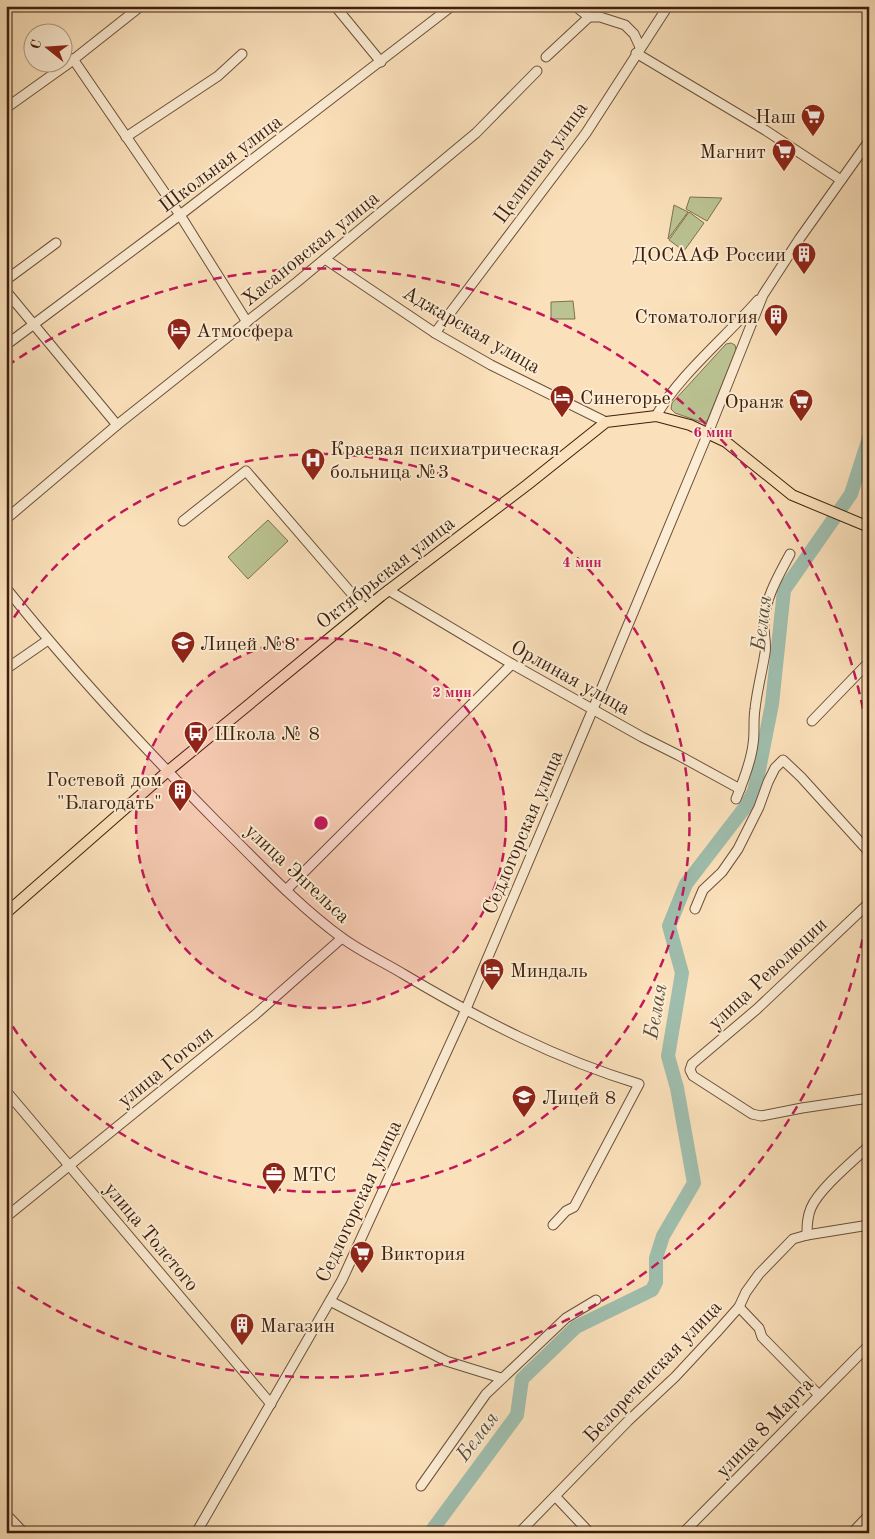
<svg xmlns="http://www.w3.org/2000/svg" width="875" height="1539" viewBox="0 0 875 1539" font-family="'Old Standard TT',serif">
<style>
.green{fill:#bbc393;stroke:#7c7150}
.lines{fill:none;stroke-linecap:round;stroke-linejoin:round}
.river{stroke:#9fbeae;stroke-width:14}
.minor-casing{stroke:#6c5039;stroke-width:11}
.major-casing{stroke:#3d1f0e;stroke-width:12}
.minor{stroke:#fcecd3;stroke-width:9}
.major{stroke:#fbe1bb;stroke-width:10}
.ring{fill:none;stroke:#c2185b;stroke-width:2.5;stroke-dasharray:9 6}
.labels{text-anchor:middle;stroke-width:4;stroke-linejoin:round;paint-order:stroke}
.poi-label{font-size:20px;fill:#3d1f0e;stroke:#fcecd3;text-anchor:start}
.street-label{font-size:20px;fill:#3d1f0e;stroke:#fcecd3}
.water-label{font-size:21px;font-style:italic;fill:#5a4f3e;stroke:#fcecd3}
.centre{fill:#c2185b;stroke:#fcecd3;stroke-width:2.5}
.ring-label{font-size:15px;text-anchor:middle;font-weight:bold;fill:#c2185b;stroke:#fcecd3;stroke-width:4;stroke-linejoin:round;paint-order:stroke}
</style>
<rect width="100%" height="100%" fill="#fbe1bb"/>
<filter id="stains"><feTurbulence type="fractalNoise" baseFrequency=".004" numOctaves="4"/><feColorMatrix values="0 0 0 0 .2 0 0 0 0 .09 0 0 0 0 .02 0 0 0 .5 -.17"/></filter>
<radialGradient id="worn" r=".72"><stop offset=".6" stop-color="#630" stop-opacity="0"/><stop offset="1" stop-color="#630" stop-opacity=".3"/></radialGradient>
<g class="green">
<polygon points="690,197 722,198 707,221 686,209"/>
<polygon points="674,205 688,212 668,239"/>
<polygon points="689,212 704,223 684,251 669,240"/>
<polygon points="573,301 575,319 551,319 551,302"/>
<polygon points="731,343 735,345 736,350 708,419 706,422 701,422 675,413 671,409 672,403 726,344"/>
<polygon points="268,520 288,541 248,579 228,557"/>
</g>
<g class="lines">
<polyline class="river" points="430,1533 517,1415 522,1379 576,1327 652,1290 656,1282 656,1258 663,1236 694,1183 677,1088 668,1056 682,973 669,926 686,884 746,806 754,791 758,775 772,704 784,590 851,494 869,438"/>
<defs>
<g id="minor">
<polyline points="335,6 381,62"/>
<polyline points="575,6 589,17 600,17 625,25 634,34 640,47"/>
<polyline points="636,53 765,130 841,180"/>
<polyline points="546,57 589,17"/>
<polyline points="73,59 180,215 247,322"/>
<polyline points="6,108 69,63 141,6"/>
<polyline points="126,137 218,76 242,54"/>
<polyline points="325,259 435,333 491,365 606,422"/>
<polyline points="6,280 56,243"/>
<polyline points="6,291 117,425"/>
<polyline points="435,333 586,133 668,6"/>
<polyline points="6,345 180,215 452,6"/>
<path d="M656 416C680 374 725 338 758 300"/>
<polyline points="6,519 117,425 297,282 476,133 537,71"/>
<polyline points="183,521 246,471 365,609"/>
<path d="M6 588C72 671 144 748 218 823 258 862 296 904 341 937 361 952 384 962 405 975 479 1019 556 1059 639 1084L574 1207 566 1211 553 1225"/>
<polyline points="388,590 512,664 642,737 678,755 740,789"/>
<polyline points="6,669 48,640"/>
<polyline points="812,721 869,662"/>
<path d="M736 799C743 782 751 762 753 744 755 733 753 721 755 709 757 690 762 672 765 653 767 642 763 632 764 622 765 598 779 575 790 554"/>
<polyline points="286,890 512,664"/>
<polyline points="869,903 757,1009 692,1064 690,1070 693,1076 752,1114 761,1116 802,1108 869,1098"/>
<polyline points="695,909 703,890 722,872 738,849 759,807 768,782 775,768 783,760 801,777 869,852"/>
<polyline points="6,1091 271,1404"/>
<polyline points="6,1217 256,1014 342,938"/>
<path d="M807 1235C807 1226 807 1217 811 1208 819 1189 853 1161 869 1146"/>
<polyline points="330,1301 446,1361 501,1378"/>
<polyline points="739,1307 759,1328 762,1337 819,1395"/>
<polyline points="421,1486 486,1394 566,1318 596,1300"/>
<polyline points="555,1496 590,1533"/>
<polyline points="6,1514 24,1533"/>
<polyline points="196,1533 342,1280 463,1016 593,709 708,433 763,295 800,238 869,141"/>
<polyline points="519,1533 628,1421 675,1377 716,1333 739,1307 746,1292 759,1274 793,1239 807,1235 869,1225"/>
<polyline points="683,1533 869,1345"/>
<polyline points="852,1533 869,1515"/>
</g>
<polyline id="major" points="6,913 168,771 381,596 527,485 606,422 656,416 690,425 726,442 792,495 869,527"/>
</defs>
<use href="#minor" class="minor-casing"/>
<use href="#major" class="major-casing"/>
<use href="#minor" class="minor"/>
<use href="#major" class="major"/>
</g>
<circle cx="321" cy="823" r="185" fill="#c2185b" fill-opacity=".12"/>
<g class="ring">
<circle cx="321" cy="823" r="185"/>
<path d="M6 630A369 369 0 1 1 6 1016"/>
<path d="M868 910A554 554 0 0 1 7 1280M7 366A554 554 0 0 1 868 736"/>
</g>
<defs>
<symbol id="supermarket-pin" viewBox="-11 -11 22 30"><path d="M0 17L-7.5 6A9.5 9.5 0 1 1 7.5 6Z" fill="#8f2418" stroke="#fcecd3"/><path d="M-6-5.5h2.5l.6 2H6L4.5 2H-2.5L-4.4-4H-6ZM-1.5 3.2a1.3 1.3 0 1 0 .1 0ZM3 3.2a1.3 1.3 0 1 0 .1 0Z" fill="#fff"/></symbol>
<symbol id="building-pin" viewBox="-11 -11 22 30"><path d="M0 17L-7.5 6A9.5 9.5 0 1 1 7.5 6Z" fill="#8f2418" stroke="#fcecd3"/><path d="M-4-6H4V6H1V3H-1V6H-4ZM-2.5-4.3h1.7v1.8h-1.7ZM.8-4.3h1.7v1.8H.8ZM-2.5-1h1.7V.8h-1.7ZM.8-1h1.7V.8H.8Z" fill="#fff"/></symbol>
<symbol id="hotel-pin" viewBox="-11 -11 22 30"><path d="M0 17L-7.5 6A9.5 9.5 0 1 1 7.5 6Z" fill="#8f2418" stroke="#fcecd3"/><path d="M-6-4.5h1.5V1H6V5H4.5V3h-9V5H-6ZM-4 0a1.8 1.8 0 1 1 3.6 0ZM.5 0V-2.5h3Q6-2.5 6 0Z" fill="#fff"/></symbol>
<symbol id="hospital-pin" viewBox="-11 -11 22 30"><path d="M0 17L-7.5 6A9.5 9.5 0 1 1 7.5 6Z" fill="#8f2418" stroke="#fcecd3"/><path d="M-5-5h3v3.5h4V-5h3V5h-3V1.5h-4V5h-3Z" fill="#fff"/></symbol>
<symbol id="school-pin" viewBox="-11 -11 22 30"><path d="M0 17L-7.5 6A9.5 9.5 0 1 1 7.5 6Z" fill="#8f2418" stroke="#fcecd3"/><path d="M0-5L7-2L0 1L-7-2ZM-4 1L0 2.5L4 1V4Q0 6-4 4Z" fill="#fff"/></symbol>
<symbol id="bus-pin" viewBox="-11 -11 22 30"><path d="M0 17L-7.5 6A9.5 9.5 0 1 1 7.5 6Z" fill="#8f2418" stroke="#fcecd3"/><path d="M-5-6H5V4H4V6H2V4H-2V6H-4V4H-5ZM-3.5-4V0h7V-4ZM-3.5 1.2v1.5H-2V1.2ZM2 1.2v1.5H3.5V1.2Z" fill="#fff"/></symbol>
<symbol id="office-pin" viewBox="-11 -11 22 30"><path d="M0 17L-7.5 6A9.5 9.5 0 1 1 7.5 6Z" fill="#8f2418" stroke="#fcecd3"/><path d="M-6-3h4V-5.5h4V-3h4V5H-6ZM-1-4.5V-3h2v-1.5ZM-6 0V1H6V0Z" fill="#fff"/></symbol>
</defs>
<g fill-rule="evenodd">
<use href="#supermarket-pin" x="799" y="102" width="28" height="38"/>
<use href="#supermarket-pin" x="770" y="137" width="28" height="38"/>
<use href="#building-pin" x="790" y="240" width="28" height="38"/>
<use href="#building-pin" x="762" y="302" width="28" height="38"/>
<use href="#hotel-pin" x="165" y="316" width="28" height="38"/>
<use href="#hotel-pin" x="548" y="383" width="28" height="38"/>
<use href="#supermarket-pin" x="787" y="387" width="28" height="38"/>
<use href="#hospital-pin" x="299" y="446" width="28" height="38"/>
<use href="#school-pin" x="169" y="629" width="28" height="38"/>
<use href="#bus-pin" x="182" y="719" width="28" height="38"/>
<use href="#building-pin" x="166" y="777" width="28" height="38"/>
<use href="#hotel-pin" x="478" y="956" width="28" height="38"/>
<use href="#school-pin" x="510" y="1083" width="28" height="38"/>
<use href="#office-pin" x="260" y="1160" width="28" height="38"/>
<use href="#supermarket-pin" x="348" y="1239" width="28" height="38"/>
<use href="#building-pin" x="228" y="1311" width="28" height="38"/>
</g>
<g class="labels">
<g class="poi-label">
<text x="796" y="123" text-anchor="end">Наш</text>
<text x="766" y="158" text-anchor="end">Магнит</text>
<text x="786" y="261" text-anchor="end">ДОСААФ России</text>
<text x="758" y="323" text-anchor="end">Стоматология</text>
<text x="196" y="337">Атмосфера</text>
<text x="580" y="404">Синегорье</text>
<text x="784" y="408" text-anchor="end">Оранж</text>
<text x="330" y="455">Краевая психиатрическая<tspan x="330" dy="23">больница №3</tspan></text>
<text x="200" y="650">Лицей №8</text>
<text x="214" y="740">Школа № 8</text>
<text x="162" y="786" text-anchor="end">Гостевой дом<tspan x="162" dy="23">"Благодать"</tspan></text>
<text x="510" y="977">Миндаль</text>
<text x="542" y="1104">Лицей 8</text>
<text x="292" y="1181">МТС</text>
<text x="380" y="1260">Виктория</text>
<text x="260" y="1332">Магазин</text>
</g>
<g class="street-label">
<text transform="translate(540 162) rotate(-54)" y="7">Целинная улица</text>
<text transform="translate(220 163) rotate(-37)" y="7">Школьная улица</text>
<text transform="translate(310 248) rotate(-39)" y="7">Хасановская улица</text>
<text transform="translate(472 329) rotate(30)" y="7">Аджарская улица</text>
<text transform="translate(385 572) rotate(-38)" y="7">Октябрьская улица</text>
<text transform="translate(571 677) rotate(29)" y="7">Орлиная улица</text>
<text transform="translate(522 832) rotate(-67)" y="7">Седлогорская улица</text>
<text transform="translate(298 873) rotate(43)" y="7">улица Энгельса</text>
<text transform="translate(767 973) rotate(-43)" y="7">улица Революции</text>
<text transform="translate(165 1066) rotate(-39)" y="7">улица Гоголя</text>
<text transform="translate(358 1201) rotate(-65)" y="7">Седлогорская улица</text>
<text transform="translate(152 1236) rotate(50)" y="7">улица Толстого</text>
<text transform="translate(652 1371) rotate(-46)" y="7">Белореченская улица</text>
<text transform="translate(764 1427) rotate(-46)" y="7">улица 8 Марта</text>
</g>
<g class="water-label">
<text transform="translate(761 623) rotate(-83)" y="7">Белая</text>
<text transform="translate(655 1011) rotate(-80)" y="7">Белая</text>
<text transform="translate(477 1436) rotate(-53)" y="7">Белая</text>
</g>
</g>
<circle cx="321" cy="823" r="8" class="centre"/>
<g class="ring-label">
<text x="713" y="437">6 мин</text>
<text x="582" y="567">4 мин</text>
<text x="452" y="697">2 мин</text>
</g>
<rect width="875" height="1539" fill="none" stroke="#fbe1bb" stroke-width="25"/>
<rect x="8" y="8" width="860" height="1524" fill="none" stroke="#3d1f0e" stroke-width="2.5"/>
<rect x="12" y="12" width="850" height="1514" fill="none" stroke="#3d1f0e"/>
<g transform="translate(48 48) rotate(287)"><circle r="24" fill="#fcecd3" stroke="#b09a84"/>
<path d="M0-4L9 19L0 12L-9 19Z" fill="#8f2418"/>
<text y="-8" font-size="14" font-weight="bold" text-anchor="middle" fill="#3d1f0e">С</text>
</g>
<rect width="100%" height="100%" filter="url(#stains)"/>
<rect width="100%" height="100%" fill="url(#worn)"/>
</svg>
